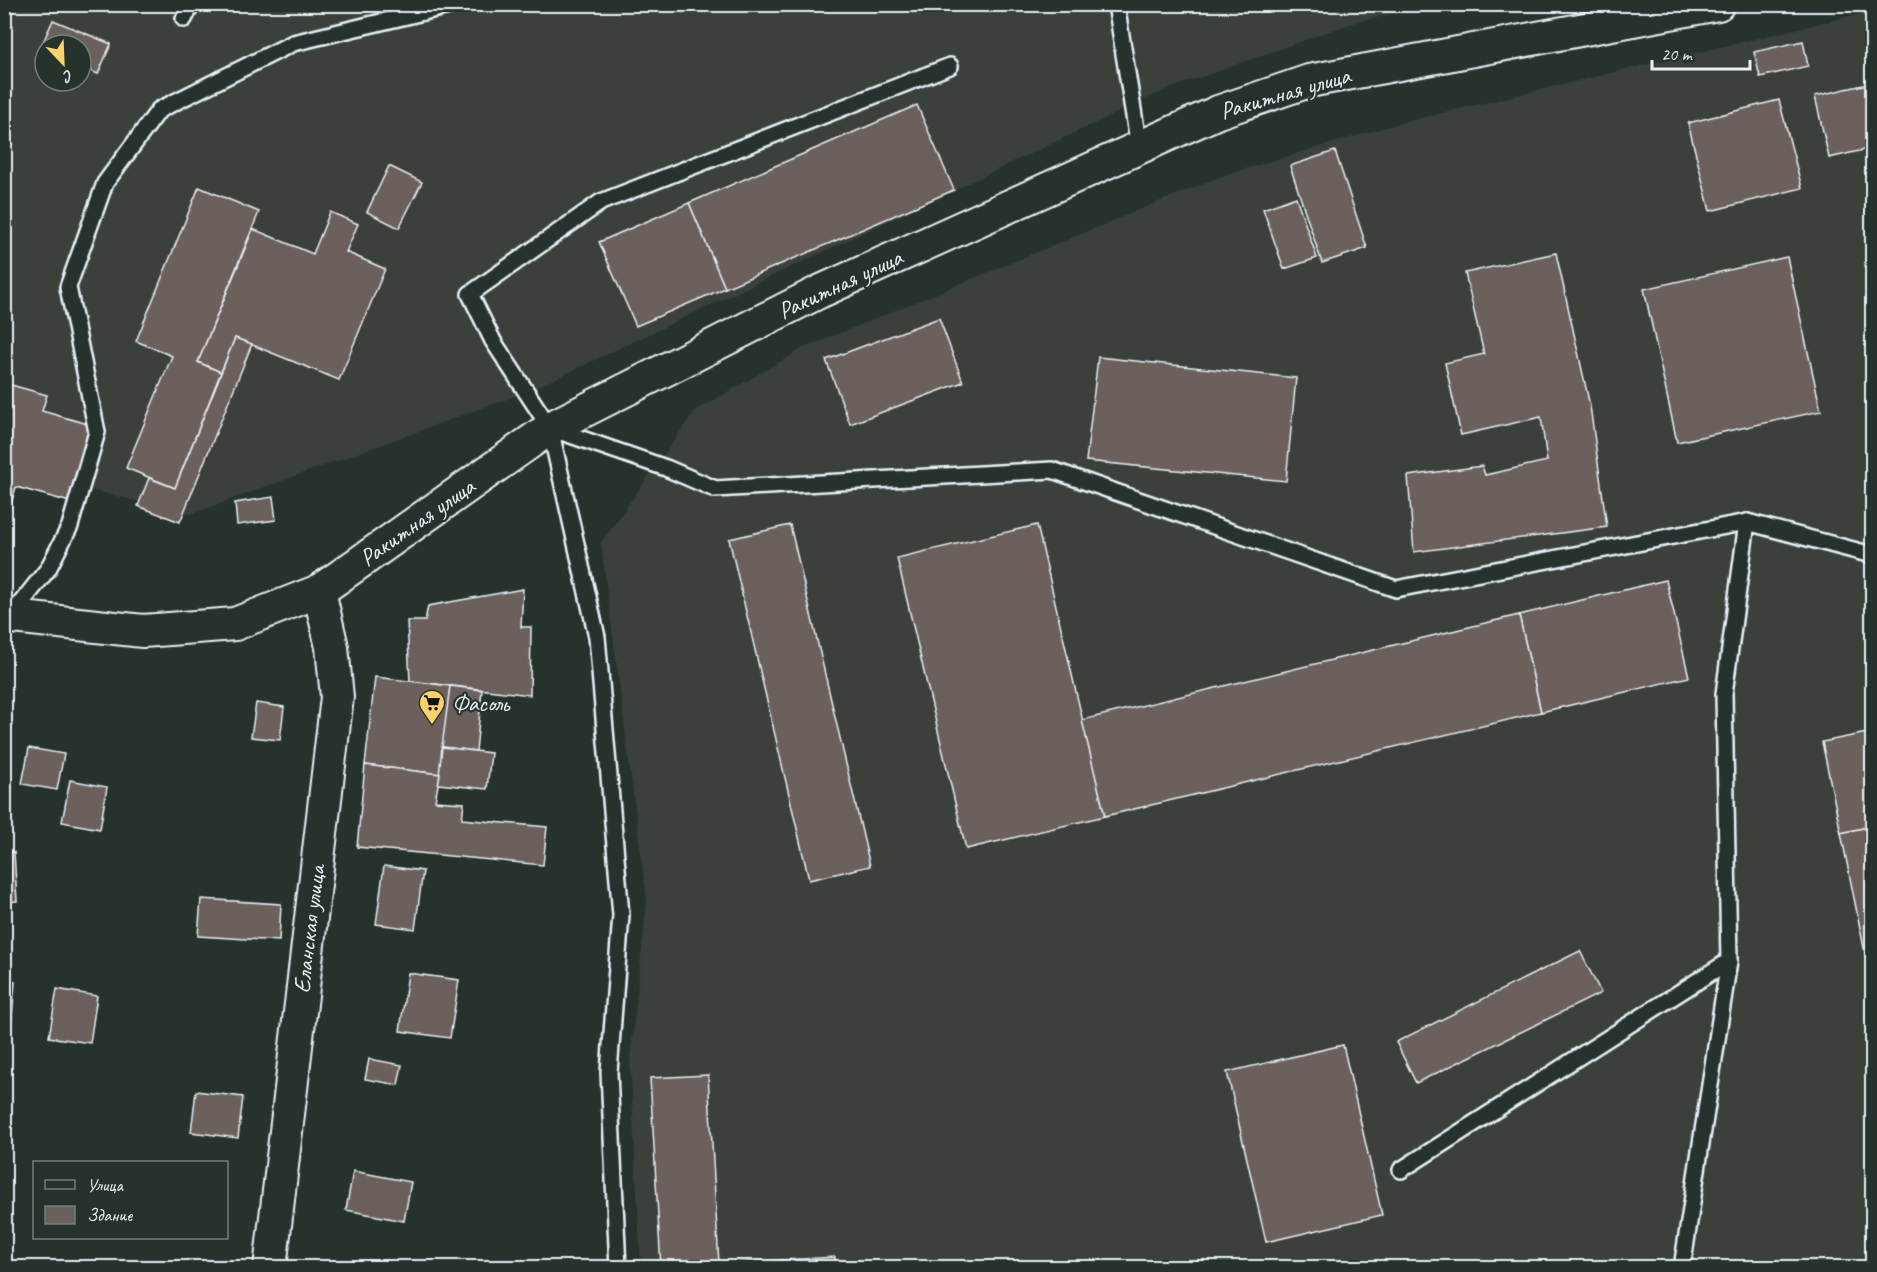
<svg xmlns="http://www.w3.org/2000/svg" width="1877" height="1272" viewBox="0 0 1877 1272" font-family="Caveat,sans-serif">
<style>
.built{fill:#3b403b;fill-rule:evenodd}
.building{fill:#6c605b;stroke:#e8f1f8;stroke-width:1.5}
.lines{fill:none;stroke-linecap:round;stroke-linejoin:round}
.lane-casing{stroke:#e8f1f8;stroke-width:20}
.street-casing{stroke:#e8f1f8;stroke-width:36}
.lane{stroke:#26332d;stroke-width:15}
.street{stroke:#26332d;stroke-width:32}
.labels{text-anchor:middle;stroke-width:4.5;stroke-linejoin:round;paint-order:stroke}
.street-label{font-size:24px;fill:#e8f1f8;stroke:#26332d}
.poi-label{font-size:24px;fill:#e8f1f8;stroke:#26332d;text-anchor:start}
</style>
<rect width="100%" height="100%" fill="#26332d"/>
<filter id="ink" filterUnits="userSpaceOnUse"><feTurbulence type="fractalNoise" baseFrequency=".0167" numOctaves="2"/><feDisplacementMap in="SourceGraphic" scale="12" xChannelSelector="R" yChannelSelector="G"/><feConvolveMatrix kernelMatrix="1 2 1 2 8 2 1 2 1" color-interpolation-filters="sRGB"/></filter>
<g filter="url(#ink)">
<g class="built">
<path d="M5 5H1436L1355 22 1165 90 529 391 191 514 5 469ZM45 45H81V81H45Z"/>
<polygon points="1872,11 1872,1267 641,1267 630,1059 647,901 601,543 695,411 804,348 1222,176 1400,123"/>
</g>
<g class="building">
<polygon points="53,20 111,44 98,74 81,67 81,45 45,45 45,51 40,49"/>
<polygon points="1803,41 1808,66 1760,77 1754,52"/>
<polygon points="1872,83 1872,148 1829,158 1815,96"/>
<polygon points="1779,100 1802,188 1710,211 1688,123"/>
<polygon points="917,105 954,190 725,288 689,203"/>
<polygon points="1335,151 1367,248 1322,263 1290,166"/>
<polygon points="389,166 422,182 399,228 367,212"/>
<polygon points="199,187 259,212 198,362 221,372 175,488 126,468 172,356 136,341"/>
<polygon points="1296,197 1317,258 1284,269 1263,209"/>
<polygon points="689,203 725,288 636,326 599,242"/>
<polygon points="330,212 358,224 346,252 385,269 339,380 235,338 221,372 198,362 253,229 313,254"/>
<polygon points="1556,253 1590,406 1607,527 1414,552 1408,476 1482,466 1485,475 1547,461 1541,417 1461,435 1445,363 1484,354 1465,273"/>
<polygon points="1787,257 1821,411 1677,442 1644,289"/>
<polygon points="939,318 963,382 850,424 826,360"/>
<polygon points="235,338 252,344 180,522 138,506 149,478 175,488"/>
<polygon points="1098,357 1296,378 1286,481 1086,461"/>
<polygon points="4,383 47,395 42,411 91,425 70,502 16,487 4,528"/>
<polygon points="273,497 276,520 237,525 235,503"/>
<polygon points="790,525 870,866 809,880 729,539"/>
<polygon points="1037,525 1105,816 966,849 897,558"/>
<polygon points="1666,580 1689,677 1541,712 1519,615"/>
<polygon points="523,589 521,627 531,627 530,695 410,681 407,621 425,621 428,606"/>
<polygon points="1519,615 1541,712 1105,816 1082,720"/>
<polygon points="375,677 450,686 440,774 365,765"/>
<polygon points="450,686 482,690 476,751 442,747"/>
<polygon points="256,703 284,707 280,740 251,737"/>
<polygon points="1872,732 1872,826 1841,833 1822,742"/>
<polygon points="442,747 491,753 487,789 438,784"/>
<polygon points="29,748 64,754 57,790 22,784"/>
<polygon points="365,765 440,774 435,801 464,803 462,819 547,827 543,865 357,847"/>
<polygon points="70,780 107,787 100,829 62,822"/>
<polygon points="1872,826 1872,988 1841,833"/>
<polygon points="4,852 14,852 17,901 4,902"/>
<polygon points="384,866 423,871 415,929 376,924"/>
<polygon points="201,899 281,904 279,941 198,936"/>
<polygon points="1580,951 1601,993 1416,1083 1396,1042"/>
<polygon points="408,973 459,980 450,1038 400,1031"/>
<polygon points="4,981 15,982 10,1039 4,1038"/>
<polygon points="57,989 97,996 90,1043 49,1037"/>
<polygon points="1343,1045 1382,1215 1266,1242 1227,1072"/>
<polygon points="369,1059 402,1065 398,1085 365,1079"/>
<polygon points="708,1075 719,1264 835,1257 835,1268 661,1268 650,1078"/>
<polygon points="196,1091 243,1097 238,1138 191,1132"/>
<polygon points="353,1171 411,1182 404,1221 346,1210"/>
</g>
<g class="lines">
<defs>
<g id="lane">
<polyline points="1116,4 1139,147"/>
<polyline points="184,19 192,4"/>
<polyline points="553,429 666,468 715,489 1052,470 1396,589 1747,522 1872,555"/>
<polyline points="10,617 48,569 70,526 97,432 68,287 105,183 159,110 293,43 457,4"/>
<polyline points="1401,1170 1729,961 1724,694 1747,522"/>
<polyline points="618,1268 609,1072 621,915 597,637 550,428 493,341 470,294 601,202 950,66"/>
<polyline points="1682,1268 1729,961"/>
</g>
<g id="street">
<polyline points="4,616 143,631 235,624 319,591 550,428 819,292 1218,112 1309,81 1718,4"/>
<polyline points="270,1268 337,697 332,647 319,591"/>
</g>
</defs>
<use href="#lane" class="lane-casing"/>
<use href="#street" class="street-casing"/>
<use href="#lane" class="lane"/>
<use href="#street" class="street"/>
</g>
</g>
<defs>
<symbol id="supermarket-pin" viewBox="-11 -11 22 30"><path d="M0 17L-7.5 6A9.5 9.5 0 1 1 7.5 6Z" fill="#ffd166" stroke="#26332d"/><path d="M-6-5.5h2.5l.6 2H6L4.5 2H-2.5L-4.4-4H-6ZM-1.5 3.2a1.3 1.3 0 1 0 .1 0ZM3 3.2a1.3 1.3 0 1 0 .1 0Z" fill="#111"/></symbol>
</defs>
<g fill-rule="evenodd">
<use href="#supermarket-pin" x="417" y="688" width="30" height="40"/>
</g>
<g class="labels">
<g class="street-label">
<text transform="translate(1285 93) rotate(-16)" y="8">Ракитная улица</text>
<text transform="translate(840 284) rotate(-25)" y="8">Ракитная улица</text>
<text transform="translate(417 522) rotate(-35)" y="8">Ракитная улица</text>
<text transform="translate(309 929) rotate(-83)" y="8">Еланская улица</text>
</g>
<g class="poi-label">
<text x="452" y="711">Фасоль</text>
</g>
</g>
<rect width="1877" height="1272" fill="none" stroke="#26332d" stroke-width="24"/>
<rect x="12" y="12" width="1853" height="1248" fill="none" stroke="#e8f1f8" stroke-width="2" filter="url(#ink)"/>
<rect x="33" y="1161" width="195" height="78" fill="#26332d" stroke="#747f7e" stroke-width="1.5"/>
<rect x="45" y="1180" width="30" height="9" fill="#26332d" stroke="#747f7e" stroke-width="1.5"/>
<text x="87" y="1191" font-size="18" fill="#e8f1f8">Улица</text>
<rect x="45" y="1206" width="30" height="18" fill="#6c605b" stroke="#747f7e" stroke-width="1.5"/>
<text x="87" y="1221" font-size="18" fill="#e8f1f8">Здание</text>
<g transform="translate(63 63) rotate(157)"><circle r="28" fill="#26332d" stroke="#747f7e" stroke-width="1.5"/>
<path d="M0-4.5L10 22L0 15L-10 22Z" fill="#ffd166"/>
<text y="-9" font-size="16" font-weight="bold" text-anchor="middle" fill="#e8f1f8">С</text>
</g>
<path d="M1652 60v9h98v-9" fill="none" stroke="#e8f1f8" stroke-width="3"/>
<text x="1661" y="60" font-size="18" fill="#e8f1f8" stroke="#26332d" stroke-width="4.5" paint-order="stroke">20 m</text>
</svg>
